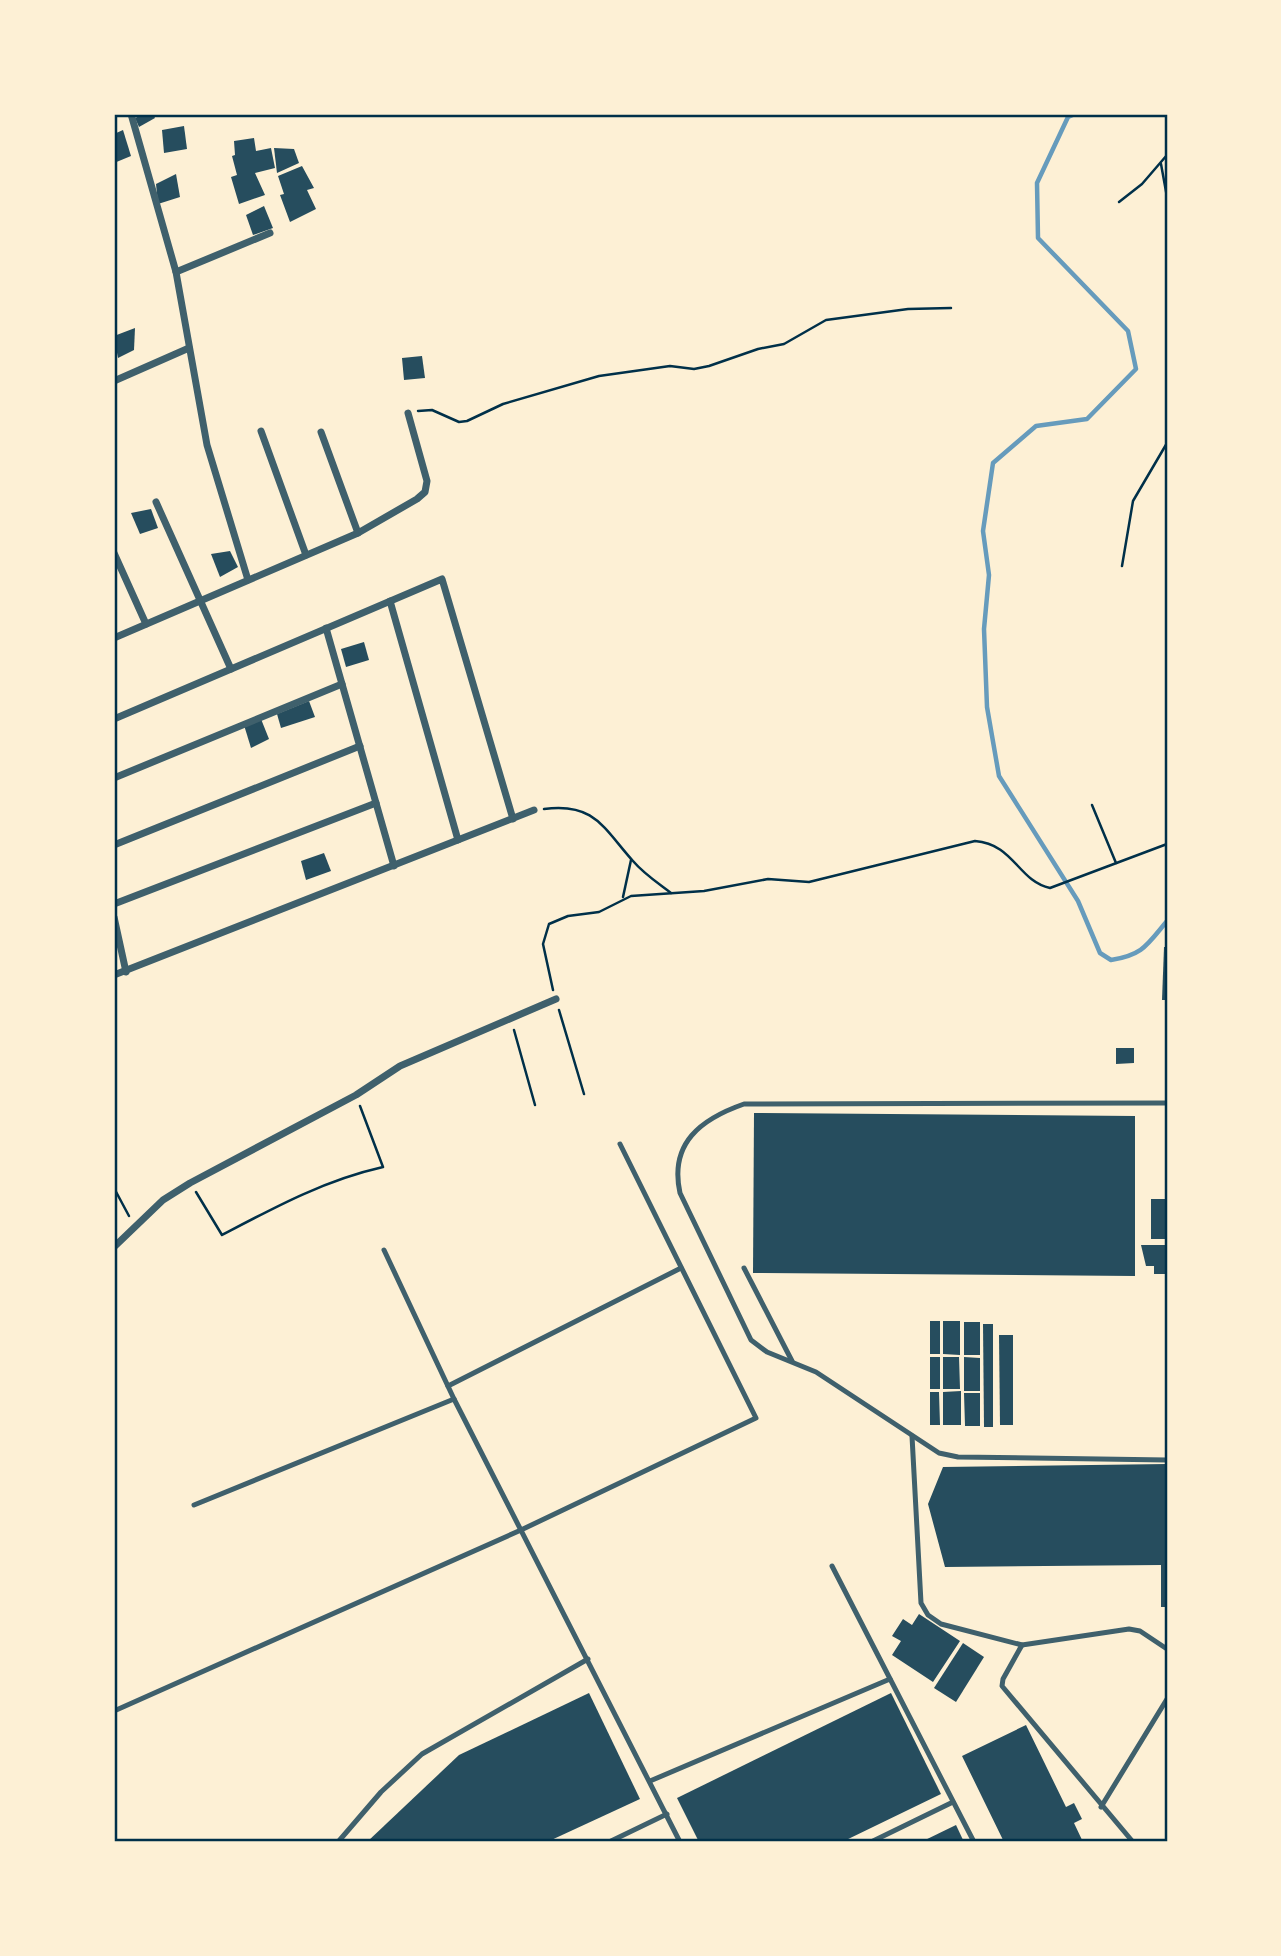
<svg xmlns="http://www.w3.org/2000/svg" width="1281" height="1956" viewBox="0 0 1281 1956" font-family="'Roboto Condensed',sans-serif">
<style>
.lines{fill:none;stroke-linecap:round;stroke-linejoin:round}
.stream{stroke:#669bbc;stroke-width:4.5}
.building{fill:#264d5e}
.path{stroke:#003049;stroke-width:2.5}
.service{stroke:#3f606c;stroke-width:5}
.minor{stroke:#3f606c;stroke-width:7}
.neatline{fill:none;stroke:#003049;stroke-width:2.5}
</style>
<rect width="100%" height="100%" fill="#fdf0d5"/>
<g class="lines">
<path class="stream" d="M1075 114 1068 117 1037 183 1038 238 1128 331 1136 369 1087 419 1036 426 993 463 983 531 989 575 984 629 987 707 999 776 1078 901 1100 953 1111 960C1143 955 1147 945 1167 921"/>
</g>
<g class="building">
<polygon points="144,114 153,114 155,118 139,127 135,118"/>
<polygon points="184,126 187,149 164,153 162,130"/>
<polygon points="123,130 131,156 114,163 114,134"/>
<polygon points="254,138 256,151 271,148 275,168 255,173 265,195 239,204 231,177 237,175 232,156 235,155 234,141"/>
<polygon points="274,148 294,149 299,163 277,173"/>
<polygon points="302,166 314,188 307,190 316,209 290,222 280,195 284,194 278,176"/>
<polygon points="176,174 180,197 158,204 156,184"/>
<polygon points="264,206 273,228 253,235 246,215"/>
<polygon points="135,328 134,350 118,358 114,336"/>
<polygon points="422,356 425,378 404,380 402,358"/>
<polygon points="151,509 158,528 140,534 131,513"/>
<polygon points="230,551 238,567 220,577 211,554"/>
<polygon points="364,642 369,660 346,667 341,649"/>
<polygon points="309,701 315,717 281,728 277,714"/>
<polygon points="261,719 269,739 251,748 244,725"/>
<polygon points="324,853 331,871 306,880 301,861"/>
<polygon points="1164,947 1167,947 1167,1000 1162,1000"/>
<polygon points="1116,1048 1134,1048 1134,1063 1116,1064"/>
<polygon points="754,1113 1135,1116 1135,1276 753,1273"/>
<rect x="1151" y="1199" width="16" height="40"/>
<polygon points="1141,1245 1167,1245 1167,1274 1154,1274 1154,1266 1146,1266"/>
<rect x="930" y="1321" width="10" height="33"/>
<polygon points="943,1321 960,1321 960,1355 943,1354"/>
<rect x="964" y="1322" width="16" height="33"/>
<polygon points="983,1324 993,1324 993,1427 984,1427"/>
<polygon points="999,1335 1013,1335 1013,1425 1000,1425"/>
<rect x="930" y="1357" width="10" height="32"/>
<polygon points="943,1357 959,1357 960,1389 943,1389"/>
<polygon points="964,1357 980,1358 980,1391 964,1391"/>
<polygon points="961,1391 961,1425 943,1425 943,1392"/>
<polygon points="930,1392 939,1392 940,1425 930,1425"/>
<polygon points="964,1393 980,1393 980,1426 965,1426"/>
<polygon points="1167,1464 1167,1607 1161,1607 1161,1565 945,1567 928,1504 943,1467"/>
<polygon points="919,1614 960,1641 933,1682 892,1655 901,1641 892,1636 903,1619 912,1625"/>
<polygon points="963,1643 984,1657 956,1702 934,1688"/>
<polygon points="589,1693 640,1799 547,1842 367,1842 459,1755"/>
<polygon points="891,1693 941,1794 842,1842 699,1842 677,1798"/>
<polygon points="1026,1725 1066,1807 1074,1803 1082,1819 1074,1823 1083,1842 1004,1842 962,1756"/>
<polygon points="956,1825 964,1842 921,1842"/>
</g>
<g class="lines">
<g class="path">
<polyline points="1161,164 1167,197"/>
<polyline points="1119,202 1142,184 1167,155"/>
<polyline points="418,411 432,410 459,422 467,421 503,404 599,376 670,366 694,369 709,366 758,349 784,344 826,320 908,309 951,308"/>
<polyline points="1122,566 1133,501 1167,443"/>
<polyline points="1092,805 1116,863"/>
<path d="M544 809C595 802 604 829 633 861 644 874 658 883 671 893"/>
<polyline points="623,897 631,860"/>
<path d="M553 990 543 944 549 924 568 916 599 912 631 896 704 891 768 879 809 882 975 841C1014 844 1018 881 1050 888L1167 844"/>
<polyline points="559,1010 584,1094"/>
<polyline points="514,1030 535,1105"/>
<polyline points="114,1188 129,1216"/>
<path d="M196 1192 222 1235C275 1207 325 1180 383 1167L360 1106"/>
</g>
<g class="service">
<path d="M1167 1103 744 1104C701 1119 669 1143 680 1193L751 1340 767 1352 816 1372 939 1453 958 1457 1167 1460"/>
<polyline points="384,1250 454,1399 680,1842"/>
<polyline points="744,1268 792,1361"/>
<polyline points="448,1386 681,1268"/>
<polyline points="912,1436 921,1603 928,1615 941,1624 1022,1645 1129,1629 1140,1631 1167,1649"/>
<polyline points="194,1505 454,1399"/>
<polyline points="832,1566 974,1842"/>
<polyline points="1022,1645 1003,1679 1002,1686 1133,1842"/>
<polyline points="114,1711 521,1530 756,1418 620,1144"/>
<polyline points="650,1781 890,1679"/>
<polyline points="1101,1807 1167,1699"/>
<polyline points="338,1842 381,1792 422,1754 588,1659"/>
<polyline points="609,1842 667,1814"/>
<polyline points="871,1842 953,1802"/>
</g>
<g class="minor">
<polyline points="131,114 176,272 207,445 248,580"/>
<polyline points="176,272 270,233"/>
<polyline points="114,381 189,348"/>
<polyline points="261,431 306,555"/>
<polyline points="321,432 358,533"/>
<polyline points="156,502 231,669"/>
<polyline points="114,553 146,624"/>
<polyline points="390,601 458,840"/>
<polyline points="326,628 394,866"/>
<polyline points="114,638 358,533 417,499 425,492 427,481 408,413"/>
<polyline points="114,719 442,579 513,819"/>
<polyline points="114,778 342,684"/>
<polyline points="114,845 360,746"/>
<polyline points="114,904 376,803"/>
<polyline points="114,917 126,972"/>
<polyline points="114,975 534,810"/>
<polyline points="114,1247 163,1200 190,1183 356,1095 400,1066 556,999"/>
</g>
</g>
<rect width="1281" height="1956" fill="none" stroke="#fdf0d5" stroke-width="231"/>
<rect x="116" y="116" width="1050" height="1724" class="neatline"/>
</svg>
